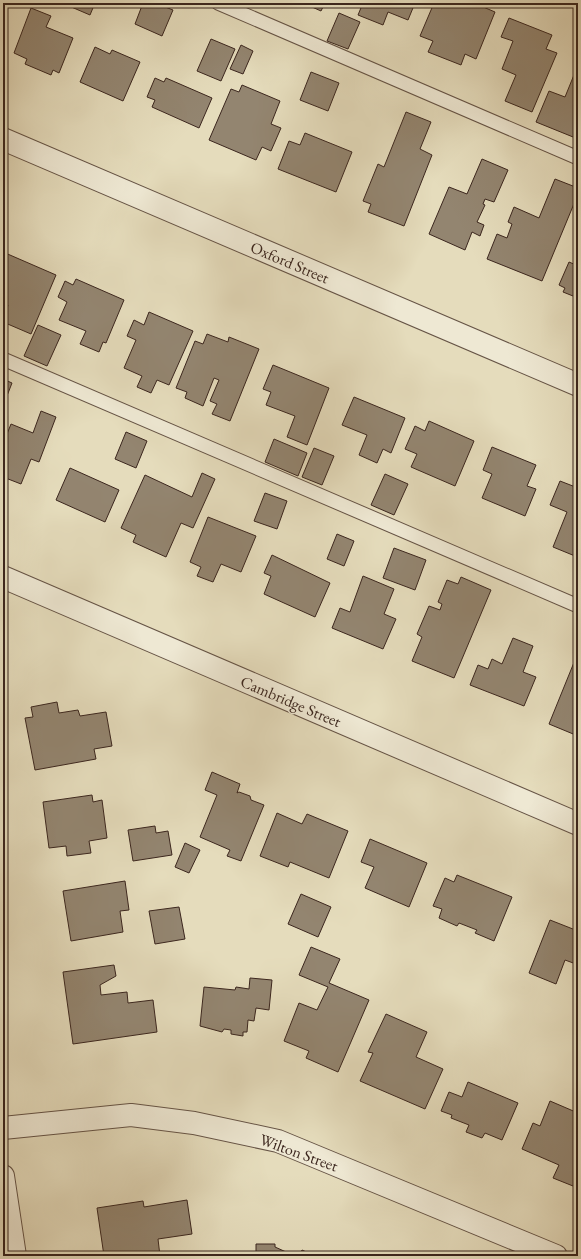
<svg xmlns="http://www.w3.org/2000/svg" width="581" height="1259" viewBox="0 0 581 1259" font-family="'EB Garamond',serif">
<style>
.building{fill:#938570;stroke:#3b261e}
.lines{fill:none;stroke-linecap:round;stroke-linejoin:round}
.lane-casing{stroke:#665446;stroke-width:15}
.street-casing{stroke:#665446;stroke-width:24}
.lane{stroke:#eee8d3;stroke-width:13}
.street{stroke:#eee8d3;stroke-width:22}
.labels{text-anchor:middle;stroke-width:3;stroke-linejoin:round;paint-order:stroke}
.street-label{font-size:16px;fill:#3b261e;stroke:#eee8d3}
</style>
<rect width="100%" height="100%" fill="#e5dcbc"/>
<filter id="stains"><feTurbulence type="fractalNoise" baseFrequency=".005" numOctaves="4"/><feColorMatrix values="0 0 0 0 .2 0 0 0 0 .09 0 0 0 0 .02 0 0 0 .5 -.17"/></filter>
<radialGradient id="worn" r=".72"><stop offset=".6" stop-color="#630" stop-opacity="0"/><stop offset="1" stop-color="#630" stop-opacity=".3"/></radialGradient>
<g class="building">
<polygon points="62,3 95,3 90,15"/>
<polygon points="143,3 155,3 173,10 162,36 135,24"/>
<polygon points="303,3 325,3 321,11"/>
<polygon points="363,3 415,3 408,20 388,12 383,25 358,15"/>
<polygon points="434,3 474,3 495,12 476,59 465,54 461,65 428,52 433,41 420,36"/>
<polygon points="31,8 51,16 46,27 73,38 59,73 53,70 51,75 25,64 27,59 14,53"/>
<polygon points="339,13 360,22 348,49 327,41"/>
<polygon points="509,18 552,35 546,49 557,53 532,112 505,101 516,75 502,69 513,41 501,37"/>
<polygon points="211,39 235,49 221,81 197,71"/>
<polygon points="241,45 253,51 243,74 230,69"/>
<polygon points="95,47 110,54 112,50 140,62 123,101 80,82"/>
<polygon points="578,65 578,139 536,122 549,91 565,97"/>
<polygon points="311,72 339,83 328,111 300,100"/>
<polygon points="155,78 164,82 166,78 212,98 199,128 152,107 155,100 147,97"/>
<polygon points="242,85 280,101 271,124 281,128 271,151 262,147 256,160 209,140 231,89 239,92"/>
<polygon points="406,112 431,122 420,149 432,155 404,226 368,212 371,204 363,201 378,164 384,167"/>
<polygon points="305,133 352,152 336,192 278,169 289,141 300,145"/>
<polygon points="482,159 508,170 494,202 485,199 483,204 485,205 477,222 484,225 480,236 472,232 465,250 429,234 449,187 467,194"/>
<polygon points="555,179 578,188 578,194 542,281 487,259 497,234 507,238 512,224 508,222 514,207 539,218"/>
<polygon points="3,252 56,275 31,334 3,322 8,305 3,303"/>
<polygon points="578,260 578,298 563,292 565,288 559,285 569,262 576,265"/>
<polygon points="76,279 124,300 106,343 103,342 99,352 80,344 86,331 59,320 67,302 58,297 65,281 73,285"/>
<polygon points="149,312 193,331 169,385 157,380 151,393 137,387 142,376 124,368 136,340 127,336 134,320 144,325"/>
<polygon points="38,325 61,335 47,366 24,356"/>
<polygon points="207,334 228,342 229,337 259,349 230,421 212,414 217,404 210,401 219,380 214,378 203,406 185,398 187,392 176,388 195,341 203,344"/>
<polygon points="273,365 329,388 307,445 287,437 295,416 266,405 271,392 263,389"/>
<polygon points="3,379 12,383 3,406"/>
<polygon points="354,397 405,418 391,453 383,449 377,463 359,455 367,435 342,425"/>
<polygon points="41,411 56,417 39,462 31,459 21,484 3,477 3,444 11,424 33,433"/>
<polygon points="429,421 474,441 455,486 411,467 417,454 405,449 415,426 425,431"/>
<polygon points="126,432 147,441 136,468 115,459"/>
<polygon points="274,439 307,453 298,476 265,462"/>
<polygon points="492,447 536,465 527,486 536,489 525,516 482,498 492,474 483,470"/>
<polygon points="314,448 334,456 322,485 302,477"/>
<polygon points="70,468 119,490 105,522 56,500"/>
<polygon points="202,473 215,479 193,528 181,523 166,557 133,542 136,535 121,528 145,475 192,497"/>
<polygon points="385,474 408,484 394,515 371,505"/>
<polygon points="560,481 578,488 578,550 575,556 553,547 567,512 550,505"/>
<polygon points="265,493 287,501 277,529 254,521"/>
<polygon points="208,517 256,536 241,572 221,564 213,582 197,576 201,567 190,562"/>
<polygon points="337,534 354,541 344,566 327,559"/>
<polygon points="394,548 426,560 415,590 383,578"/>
<polygon points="272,555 330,583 315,617 264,594 271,576 264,573"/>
<polygon points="363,576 394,589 384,614 396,619 383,649 332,628 340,608 350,612"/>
<polygon points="461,577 491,590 454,678 412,661 422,637 417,634 429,606 440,610 442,604 438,602 447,580 458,584"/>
<polygon points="513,638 533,646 523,672 536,677 524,706 470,685 478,665 488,669 492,659 502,664"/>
<polygon points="577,655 578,655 578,736 549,724"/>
<polygon points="57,702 59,713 78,710 80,716 106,712 112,746 94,749 96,759 35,770 25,718 33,717 31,707"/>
<polygon points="212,772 240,784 237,793 239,792 250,796 251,800 264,805 241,861 227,856 230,850 200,837 217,795 205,790"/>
<polygon points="92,795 93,802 102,800 107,838 89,841 91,853 67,856 66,846 49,848 43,802"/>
<polygon points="277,813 302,824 307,814 348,831 329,878 290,862 288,867 260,856"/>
<polygon points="155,826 156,833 168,831 172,855 133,861 128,830"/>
<polygon points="370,839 427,863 409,907 365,888 374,867 361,862"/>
<polygon points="185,843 200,850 189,873 175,867"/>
<polygon points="457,875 512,897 494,941 475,933 477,930 459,923 457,926 439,918 442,909 433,906 445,878 454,882"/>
<polygon points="125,881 129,910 120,911 123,932 71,941 63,891"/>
<polygon points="301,894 331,907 318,937 288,924"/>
<polygon points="179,907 185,939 155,944 149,911"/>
<polygon points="550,920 578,931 578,960 576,964 565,960 556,984 529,973"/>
<polygon points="311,947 340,959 329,983 369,1000 338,1072 306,1058 309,1051 284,1041 299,1003 317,1010 328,987 299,975"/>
<polygon points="114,965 116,976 100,985 101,995 127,992 128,1003 153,1000 157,1032 73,1044 63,972"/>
<polygon points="250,978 272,980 269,1010 256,1008 254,1021 248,1020 247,1032 243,1032 243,1036 231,1034 231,1030 224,1029 222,1032 200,1026 204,987 235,990 236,987 249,989"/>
<polygon points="386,1014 427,1032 416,1057 443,1069 425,1109 360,1081 373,1053 368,1052"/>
<polygon points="468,1082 518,1103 502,1140 485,1133 482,1138 466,1132 469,1125 451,1118 452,1115 441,1111 449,1092 462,1097"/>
<polygon points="550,1101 578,1113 575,1120 578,1122 578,1188 553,1178 559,1165 522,1149 533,1123 540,1126"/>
<polygon points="187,1200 192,1234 158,1239 160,1256 104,1256 97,1208 143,1201 144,1207"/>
<polygon points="256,1244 275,1244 275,1247 295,1256 256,1256"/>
<polygon points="302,1250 315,1256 299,1256"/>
</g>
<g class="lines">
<defs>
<g id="lane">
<polyline points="218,3 578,158"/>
<polyline points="3,359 578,606"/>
</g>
<g id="street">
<polyline points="3,139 578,385"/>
<polyline points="3,577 578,824"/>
<polyline points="3,1128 131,1115 194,1123 278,1141 556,1256"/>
<polyline points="3,1176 15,1256"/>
</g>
</defs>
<use href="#lane" class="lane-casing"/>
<use href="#street" class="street-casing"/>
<use href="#lane" class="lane"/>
<use href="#street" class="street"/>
</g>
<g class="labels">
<g class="street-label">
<text transform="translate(290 262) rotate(23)" y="6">Oxford Street</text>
<text transform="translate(291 701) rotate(23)" y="6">Cambridge Street</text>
<text transform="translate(299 1152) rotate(20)" y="6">Wilton Street</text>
</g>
</g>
<rect width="581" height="1259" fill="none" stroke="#e5dcbc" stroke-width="16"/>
<rect x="4" y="4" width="573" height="1251" fill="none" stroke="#3b261e" stroke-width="2"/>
<rect x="8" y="8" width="565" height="1243" fill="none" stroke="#3b261e"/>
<rect width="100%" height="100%" filter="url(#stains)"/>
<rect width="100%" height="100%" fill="url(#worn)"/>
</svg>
